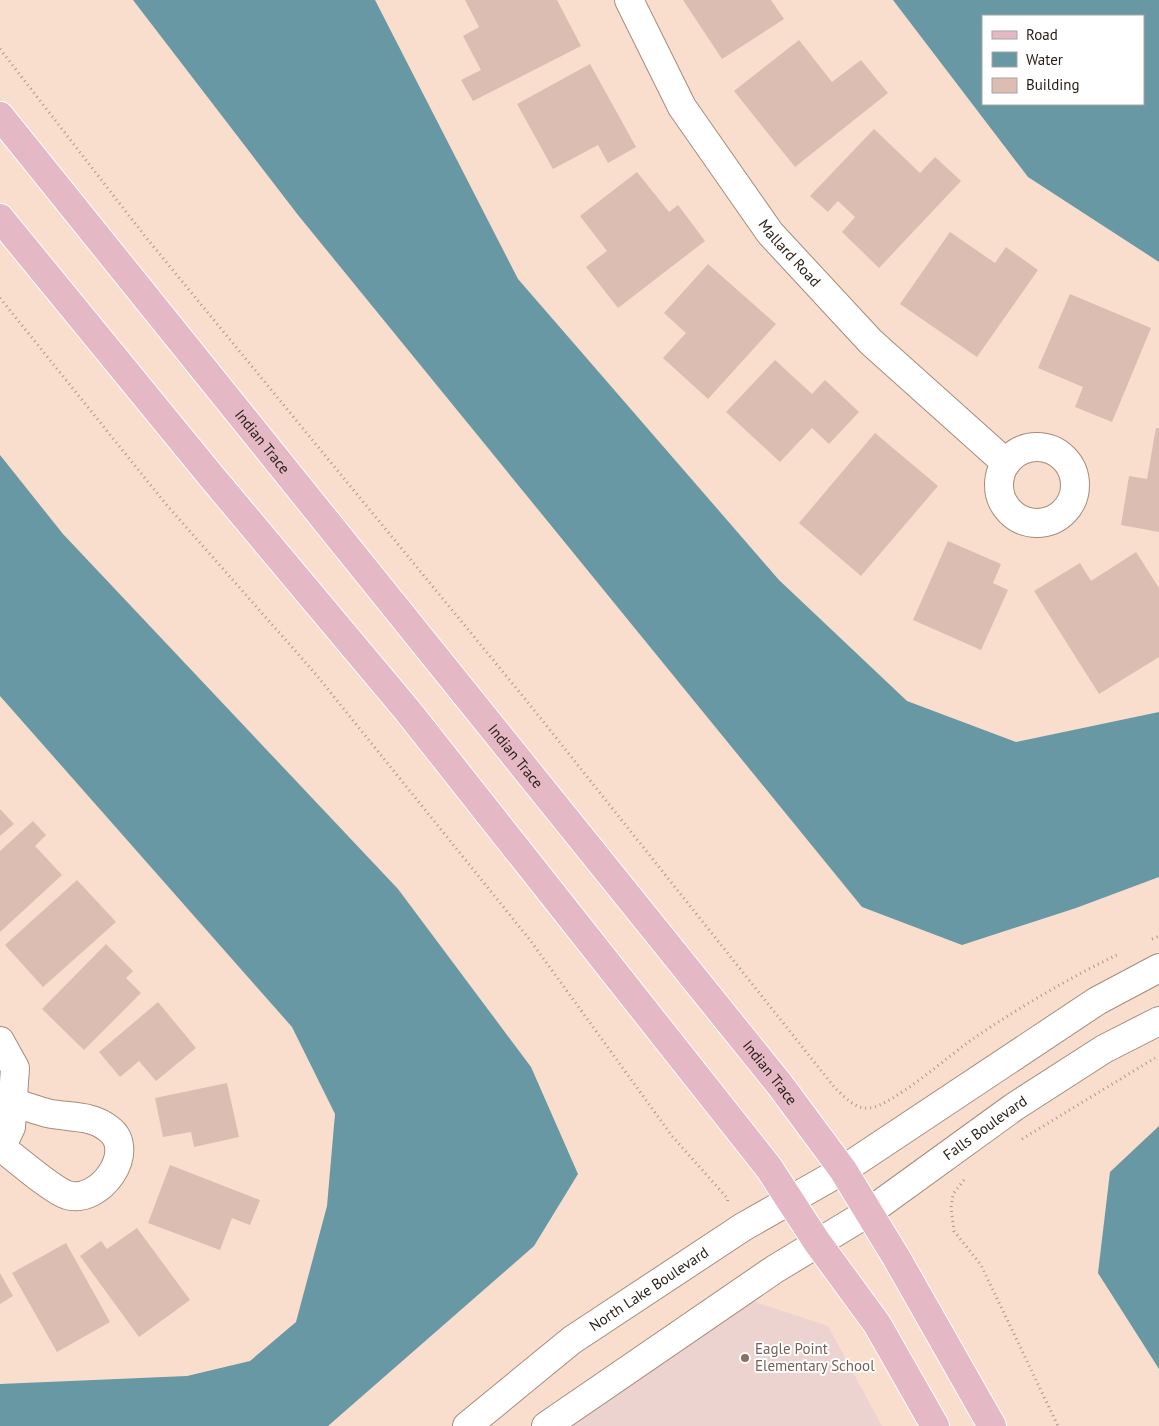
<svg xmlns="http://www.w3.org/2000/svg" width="1159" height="1426" viewBox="0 0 1159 1426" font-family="'PT Sans',sans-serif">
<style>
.education{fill:#edd3cf}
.water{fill:#6898a4;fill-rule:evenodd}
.building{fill:#dbbdb1}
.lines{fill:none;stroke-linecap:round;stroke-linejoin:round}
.minor-casing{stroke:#a58c7d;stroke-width:30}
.major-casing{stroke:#fff;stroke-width:30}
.path{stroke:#ab9689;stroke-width:3;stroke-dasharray:1 4;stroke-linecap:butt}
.minor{stroke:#fff;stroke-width:28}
.major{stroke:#e4b8c4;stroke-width:28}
.education-dot{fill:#8d6e63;stroke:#fff;stroke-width:2}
.labels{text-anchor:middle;stroke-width:4;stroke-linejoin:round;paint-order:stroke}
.street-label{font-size:15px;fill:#261c16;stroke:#fff}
.education-label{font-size:15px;fill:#785e54;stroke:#fff;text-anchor:start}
</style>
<rect width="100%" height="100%" fill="#f9decd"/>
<polygon class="education" points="737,1296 828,1326 882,1426 546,1426"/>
<g class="water">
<polygon points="133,0 375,0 518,279 779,580 907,701 1016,742 1159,712 1159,877 1076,908 962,945 862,907 298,215"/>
<path d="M893 0H1159V262L1028 177ZM983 16H1143V104H983Z"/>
<polygon points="0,455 63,534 398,889 531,1067 578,1174 534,1246 328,1426 0,1426 0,1384 187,1376 250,1361 296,1322 327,1206 335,1114 292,1027 0,696"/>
<polygon points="1159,1126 1159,1369 1098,1273 1110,1172"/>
</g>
<g class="building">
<polygon points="465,0 557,0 581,46 473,101 461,80 481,70 463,36 479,27"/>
<polygon points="683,0 771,0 784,19 722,59"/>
<polygon points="799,40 832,82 861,60 888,93 795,167 734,91"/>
<polygon points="590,64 636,147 608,163 598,145 553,169 517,104"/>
<polygon points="874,129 920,173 935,157 961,181 879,268 842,232 855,217 838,201 828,212 810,196"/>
<polygon points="637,172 669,212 678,205 705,241 618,308 586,267 607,251 580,216"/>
<polygon points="950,232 995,263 1006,247 1038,270 977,357 900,304"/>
<polygon points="708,264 776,324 708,399 663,358 686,333 664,313"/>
<polygon points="1070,294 1151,328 1112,422 1075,407 1083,387 1038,368"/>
<polygon points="775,360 812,394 825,380 859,412 829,444 812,428 780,462 726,412"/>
<polygon points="1156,428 1159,428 1159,532 1121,525 1129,476 1147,479"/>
<polygon points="875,433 938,486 861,576 799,523"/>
<polygon points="948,541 1001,564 993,583 1008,590 981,650 913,620"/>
<polygon points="1136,552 1159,588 1159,657 1099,694 1034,591 1080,563 1091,581"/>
<polygon points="0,809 14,824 0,836"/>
<polygon points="33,821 46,835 35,846 62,875 0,932 0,851"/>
<polygon points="77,880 116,922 43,987 5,945"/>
<polygon points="106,944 133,971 126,978 141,993 84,1050 42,1009"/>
<polygon points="158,1002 196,1048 156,1081 139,1061 120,1077 99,1052"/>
<polygon points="227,1083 239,1137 194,1147 191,1132 163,1137 155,1098"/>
<polygon points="170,1165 260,1200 250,1225 232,1218 220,1250 148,1223"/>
<polygon points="137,1228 190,1300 139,1337 80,1256 101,1241 107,1249"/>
<polygon points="66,1243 110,1322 57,1352 12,1273"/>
<polygon points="0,1273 13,1296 0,1304"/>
</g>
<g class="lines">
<defs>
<g id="minor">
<path id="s1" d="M629 0 682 107 770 233 871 342 1006 463"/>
<circle cx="1037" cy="485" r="38"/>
<polyline points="0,1041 15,1068 11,1127 0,1150"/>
<path d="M2 1148C18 1160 52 1190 67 1195 100 1205 138 1151 109 1129 91 1114 68 1118 47 1113 36 1110 25 1106 14 1103"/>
<path id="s2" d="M467 1426 572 1340 743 1227 843 1170 1097 1001 1159 968"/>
<path id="s3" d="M546 1426 775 1269 869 1212 1014 1107 1104 1049 1159 1021"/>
</g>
<g id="major">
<path id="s4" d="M0 116 780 1085 843 1170 896 1257 992 1426"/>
<polyline points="0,218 211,476 407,710 769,1168 817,1242 877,1324 935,1426"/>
</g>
</defs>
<use href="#minor" class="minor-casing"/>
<use href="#major" class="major-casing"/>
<g class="path">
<path d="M0 49 144 235 526 700 835 1088C844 1096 855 1110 870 1108 893 1105 951 1054 974 1038 1017 1009 1072 976 1119 954"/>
<polyline points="0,298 165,503 314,672 530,940 672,1136 728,1199 727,1204"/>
<polyline points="1152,939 1159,936"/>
<polyline points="1022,1139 1155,1058"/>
<polyline points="964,1180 953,1194 951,1208 954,1231 981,1265 1058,1426"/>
</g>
<use href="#minor" class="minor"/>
<use href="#major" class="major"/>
</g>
<circle class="education-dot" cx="745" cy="1358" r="5"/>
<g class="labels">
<g class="street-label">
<text dy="5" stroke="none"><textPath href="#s1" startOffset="301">Mallard Road</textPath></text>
<text dy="5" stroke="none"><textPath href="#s4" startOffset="418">Indian Trace</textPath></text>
<text dy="5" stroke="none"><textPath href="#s4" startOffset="822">Indian Trace</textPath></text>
<text dy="5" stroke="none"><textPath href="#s4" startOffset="1228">Indian Trace</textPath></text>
<text dy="5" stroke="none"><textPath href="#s3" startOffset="531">Falls Boulevard</textPath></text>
<text dy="5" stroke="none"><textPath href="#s2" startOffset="228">North Lake Boulevard</textPath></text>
</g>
<g class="education-label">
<text x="755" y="1354">Eagle Point<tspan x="755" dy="17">Elementary School</tspan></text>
</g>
</g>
<rect x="982" y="15" width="162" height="90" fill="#ffffff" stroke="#a8a4a2"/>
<rect x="992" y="31" width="25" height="8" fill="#e4b8c4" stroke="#a8a4a2"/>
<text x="1026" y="40" font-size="15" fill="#261c16">Road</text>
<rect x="992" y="52" width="25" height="15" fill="#6898a4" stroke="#a8a4a2"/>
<text x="1026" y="65" font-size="15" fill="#261c16">Water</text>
<rect x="992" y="78" width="25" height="15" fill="#dbbdb1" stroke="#a8a4a2"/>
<text x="1026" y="90" font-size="15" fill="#261c16">Building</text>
</svg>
